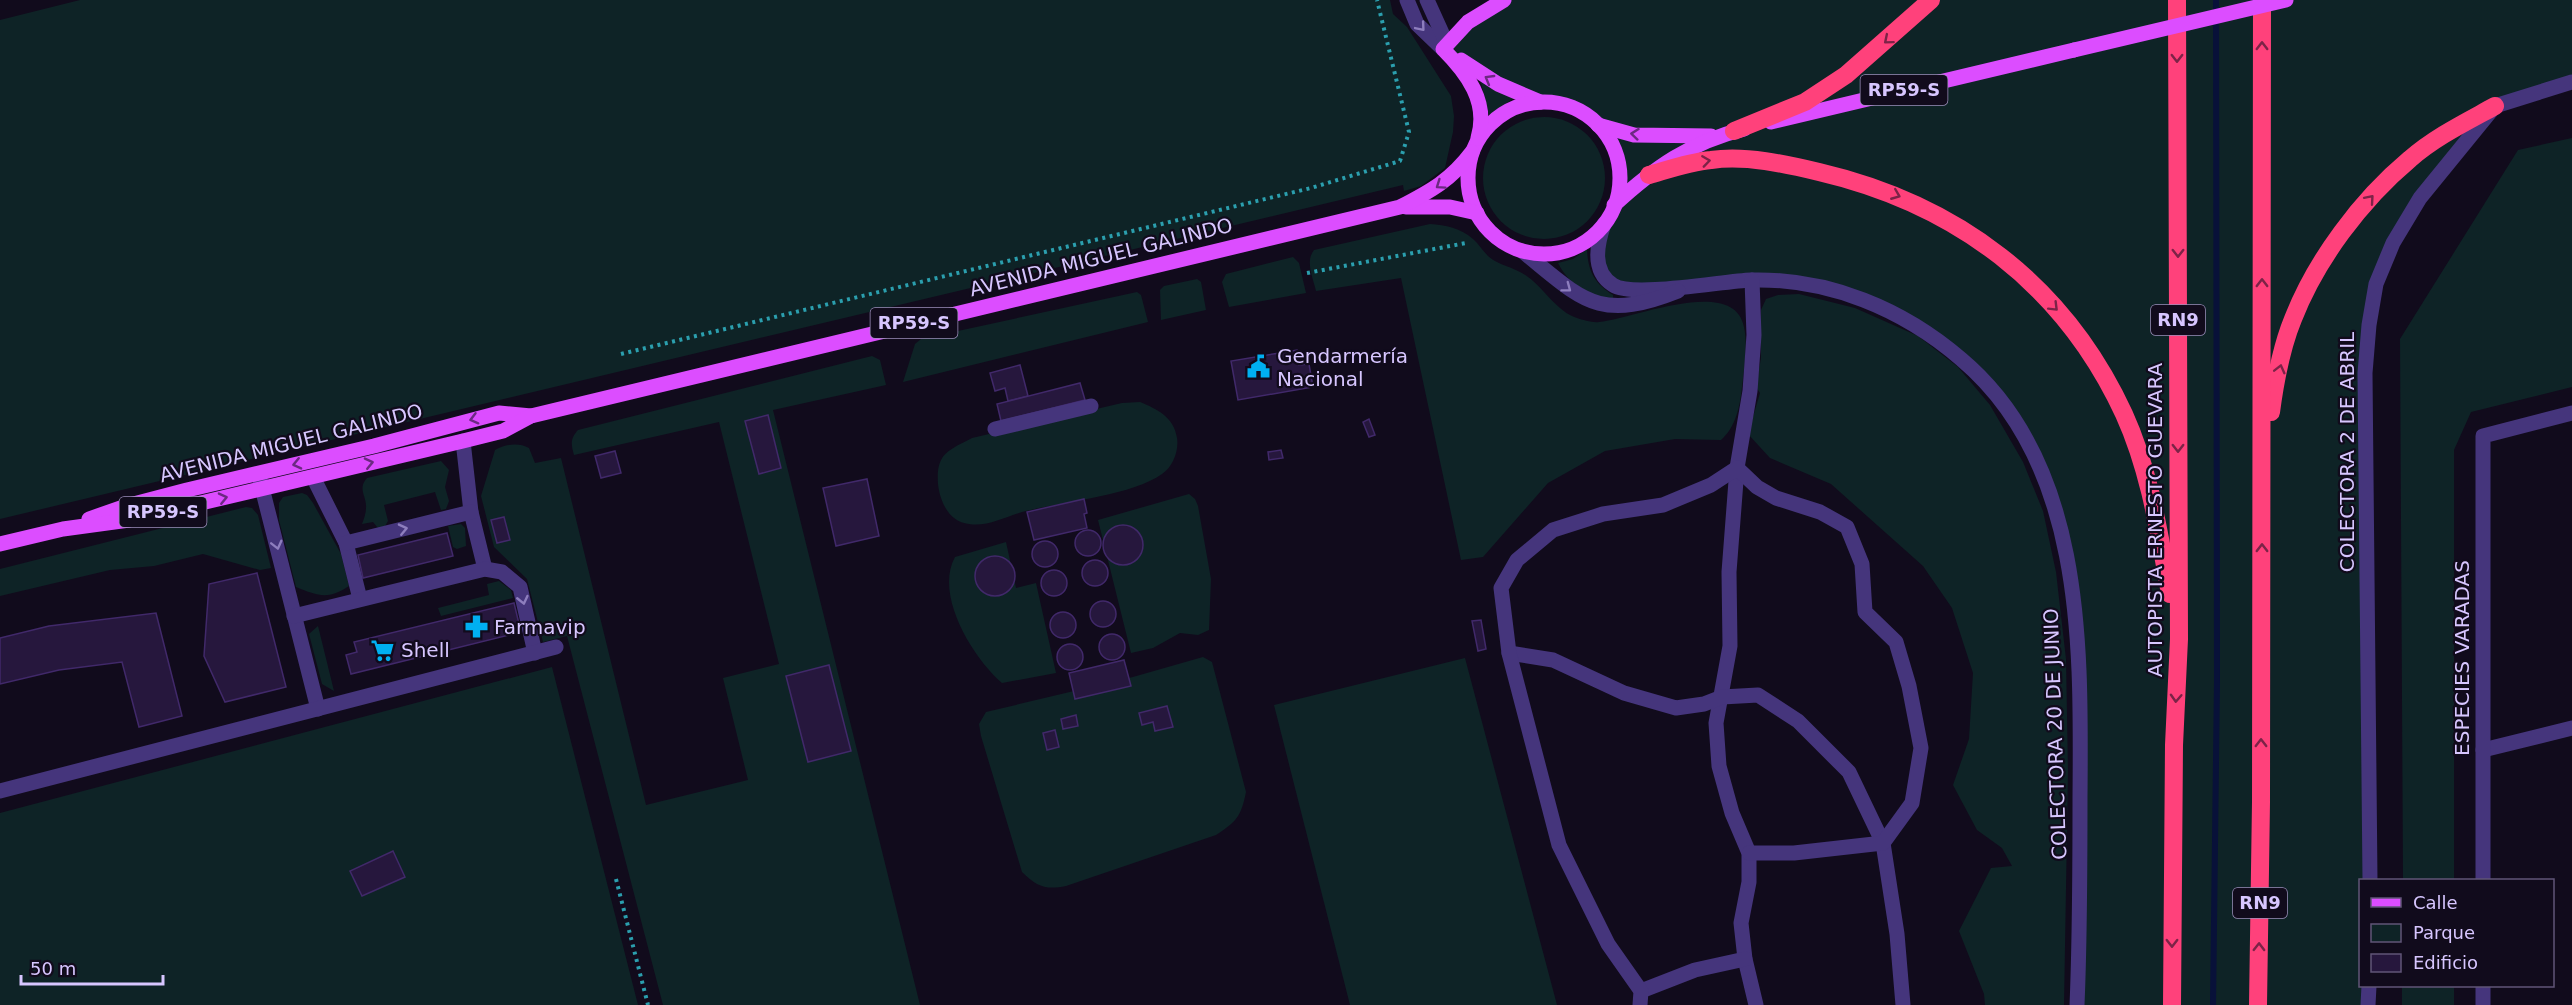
<svg xmlns="http://www.w3.org/2000/svg" width="2572" height="1005" viewBox="0 0 2572 1005" font-family="'DejaVu Sans',sans-serif">
<style>
.green{fill:#0e2326}
.lines{fill:none;stroke-linecap:round;stroke-linejoin:round}
.stream{stroke:#081139;stroke-width:6}
.building{fill:#26173d;stroke:#41296a;stroke-width:1.5}
.path{stroke:#2b9fae;stroke-width:4;stroke-dasharray:3 4.5;stroke-linecap:butt}
.minor{stroke:#45357c;stroke-width:15}
.major{stroke:#dc4dff;stroke-width:15}
.highway{stroke:#ff417b;stroke-width:18}
.major-bridge{stroke:#dc4dff;stroke-width:15}
.oneway{stroke:#8e7ebe}
.oneway2{stroke:#7c2347}
.oneway3{stroke:#6c2982}
.labels{text-anchor:middle;stroke-width:4.5;stroke-linejoin:round;paint-order:stroke}
.shield{fill:#110b1c;stroke:#9c8ebb;stroke-width:1.5}
.shield-label{font-size:18px;font-weight:bold;fill:#d7c6ff}
.street-label{font-size:20px;fill:#d7c6ff;stroke:#110b1c}
.poi-label{font-size:20px;fill:#d7c6ff;stroke:#110b1c;text-anchor:start}
</style>
<rect width="100%" height="100%" fill="#110b1c"/>
<g class="green">
<polygon points="80,0 1390,0 1393,14 1407,27 1451,96 1454,116 1453,132 1445,168 1421,186 1404,191 1403,185 0,519 0,20"/>
<polygon points="1504,0 2572,0 2572,82 2495,106 2393,243 2369,325 2370,880 2360,880 2360,986 2369,986 2368,1005 2077,1005 2081,744 2065,547 2020,428 1918,325 1790,281 1631,291 1601,270 1604,224 1614,205 1619,184 1618,163 1611,142 1598,125 1581,112 1562,104 1540,102 1467,65 1447,44"/>
<polygon points="1480,79 1514,98 1489,115"/>
<circle cx="1544" cy="178" r="61"/>
<polygon points="2572,138 2572,387 2471,412 2454,450 2454,880 2403,880 2400,339 2518,150"/>
<path d="M1430 224C1445 225 1461 228 1473 239 1481 246 1485 256 1495 261 1506 267 1518 269 1528 277 1545 289 1556 311 1577 318 1583 320 1593 323 1599 322 1633 319 1734 275 1744 327 1748 345 1744 368 1742 387 1740 406 1736 427 1721 440L1675 439 1605 451 1548 483 1483 557 1461 560 1401 278 1316 291C1313 278 1305 261 1314 250Z"/>
<path d="M1587 249C1588 271 1594 283 1613 295V300C1589 296 1569 285 1558 263L1573 259Z"/>
<polygon points="1293,257 1299,263 1306,293 1229,307 1222,282 1226,274"/>
<polygon points="1197,279 1201,282 1206,310 1161,320 1160,290 1164,286"/>
<polygon points="1137,292 1141,295 1148,322 903,382 915,344 921,339"/>
<polygon points="1799,294 1855,308 1918,336 1958,367 1990,405 2023,462 2043,511 2056,572 2066,659 2068,771 2064,1005 1985,1005 1984,994 1959,931 1991,868 2012,866 2002,848 1977,830 1953,785 1969,739 1973,673 1952,608 1923,566 1831,484 1770,458 1748,434 1760,393 1756,387 1761,358 1761,310 1766,299 1778,295"/>
<path d="M872 356 880 360 886 385 773 410 920 1005H663L567 636 543 642 527 579 494 547 481 496 495 450C504 444 519 442 529 448L535 463 561 458 646 805 748 780 723 678 779 664 719 422 574 455C571 444 570 439 578 430Z"/>
<path d="M1140 402C1157 409 1174 417 1177 438 1179 451 1173 467 1162 474 1131 496 1060 502 1022 512 1005 517 987 527 969 524 949 522 940 502 938 484 936 454 947 451 972 438L1122 403Z"/>
<path d="M441 461 449 470 445 487 449 501 446 509 441 510 435 492 384 505 388 521 385 526 378 528 373 522 362 524C364 519 366 513 366 508 367 496 357 489 367 478Z"/>
<path d="M302 493 307 495 313 503 341 554 349 586C328 600 318 596 296 587L279 520V503L283 497Z"/>
<polygon points="1189,494 1195,499 1198,506 1211,579 1209,630 1198,635 1180,633 1153,648 1131,653 1098,520"/>
<polygon points="246,507 252,508 258,515 271,568 260,570 203,554 154,566 110,570 0,596 0,569"/>
<polygon points="461,524 465,528 466,546 457,549 453,547 448,526"/>
<path d="M1006 542 1016 588 1036 583 1056 673 1002 683C973 658 934 595 955 557Z"/>
<polygon points="499,581 511,590 513,598 441,616 438,608 489,595 487,584"/>
<polygon points="318,626 334,691 322,684 309,634"/>
<path d="M1203 657 1212 662 1246 792C1241 817 1236 822 1216 835L1066 886C1046 890 1037 887 1022 872L981 736 979 724 986 712 1133 677Z"/>
<polygon points="1465,658 1557,1005 1350,1005 1274,705"/>
<polygon points="552,667 638,1005 0,1005 0,813"/>
<rect x="2402" y="986" width="52" height="19"/>
</g>
<g class="lines">
<polyline class="stream" points="2213,1005 2217,681 2216,0"/>
</g>
<g class="building">
<polygon points="1297,350 1299,365 1309,364 1313,387 1238,400 1231,361"/>
<polygon points="1020,365 1028,396 1008,401 1005,388 995,391 990,373"/>
<polygon points="1080,383 1085,400 1001,421 997,404"/>
<polygon points="768,415 781,468 759,474 745,421"/>
<polygon points="1369,419 1375,435 1369,437 1363,422"/>
<polygon points="1281,450 1283,458 1269,460 1268,452"/>
<polygon points="615,451 621,473 601,478 595,456"/>
<polygon points="867,479 879,536 836,546 823,488"/>
<polygon points="1084,499 1087,513 1084,514 1087,528 1034,540 1027,512"/>
<polygon points="504,517 510,540 497,543 491,520"/>
<circle cx="1123" cy="545" r="20"/>
<circle cx="1088" cy="543" r="13"/>
<polygon points="447,533 453,556 363,578 358,555"/>
<circle cx="1045" cy="554" r="13"/>
<circle cx="995" cy="576" r="20"/>
<circle cx="1095" cy="573" r="13"/>
<circle cx="1054" cy="583" r="13"/>
<polygon points="257,573 286,687 225,702 204,656 209,584"/>
<circle cx="1103" cy="614" r="13"/>
<polygon points="514,603 521,632 351,674 346,655 357,652 354,642"/>
<circle cx="1063" cy="625" r="13"/>
<polygon points="156,613 182,716 139,727 122,662 59,670 0,684 0,638 49,626"/>
<polygon points="1481,620 1486,649 1478,651 1472,621"/>
<circle cx="1112" cy="647" r="13"/>
<circle cx="1070" cy="657" r="13"/>
<polygon points="1124,660 1131,686 1075,699 1069,673"/>
<polygon points="829,665 851,751 808,762 786,676"/>
<polygon points="1167,706 1173,727 1155,731 1153,722 1142,725 1139,713"/>
<polygon points="1076,715 1078,726 1063,729 1061,719"/>
<polygon points="1055,730 1059,747 1047,750 1043,733"/>
<polygon points="393,851 405,877 362,896 350,871"/>
</g>
<g class="lines">
<g class="path">
<polyline points="1307,273 1466,243"/>
<polyline points="621,354 1311,188 1400,161 1409,132 1377,0"/>
<polyline points="616,879 648,1005"/>
</g>
<g class="minor">
<polyline points="1407,0 1417,24 1443,49"/>
<polyline points="1427,0 1447,44"/>
<path d="M1604 224C1597 244 1591 271 1613 285 1633 298 1723 281 1751 280 1829 278 1903 309 1961 359 2086 464 2081 649 2080 798 2080 867 2080 936 2077 1005"/>
<path d="M1522 251C1582 299 1597 323 1678 291"/>
<polyline points="1752,280 1754,335 1750,391 1737,468 1729,572 1730,646 1716,723 1719,766 1732,813 1749,853 1749,882 1741,923 1745,959 1756,1005"/>
<polyline points="995,429 1091,406"/>
<polyline points="463,441 471,512 485,569"/>
<polyline points="259,476 318,709"/>
<polyline points="313,477 346,543 360,599"/>
<polyline points="346,543 471,512"/>
<polyline points="294,616 485,569 502,572 520,587 535,653"/>
<polyline points="1509,653 1553,660 1624,693 1676,708 1704,704 1722,697 1758,695 1798,721 1849,772 1883,843 1897,934 1903,1005"/>
<polyline points="2483,750 2572,728"/>
<polyline points="0,791 556,647"/>
<polyline points="2370,880 2365,373 2369,325 2376,284 2393,243 2420,198 2495,106 2572,82"/>
<polyline points="2483,880 2483,436 2572,413"/>
<polyline points="1641,991 1695,970 1745,959"/>
<polyline points="1640,1005 1641,991 1608,944 1559,845 1509,653 1501,588 1517,560 1553,530 1603,514 1663,505 1711,485 1737,468 1757,487 1776,498 1820,512 1847,527 1862,564 1865,612 1896,642 1909,686 1921,748 1912,803 1883,843 1794,853 1749,853"/>
<polyline points="2368,1005 2369,986"/>
<polyline points="2483,1005 2483,986"/>
</g>
<g class="major">
<polyline points="1461,60 1498,84 1540,102"/>
<circle cx="1544" cy="178" r="76"/>
<polyline points="1771,122 2074,50"/>
<polyline points="1598,125 1634,135 1711,136"/>
<path d="M1478 138C1489 102 1467 73 1443 49L1468 22 1504 0"/>
<path d="M1614 205C1654 168 1691 142 1744 129"/>
<polyline points="1406,207 1450,207 1477,213"/>
<polyline points="89,519 126,506 187,490 374,446 499,413 531,416"/>
<path d="M0 544 63 529 129 520 463 441 503 431 531 416 1400 207C1431 191 1451 180 1472 152"/>
</g>
<g class="highway">
<polyline points="1734,131 1805,102 1846,75 1931,0"/>
<path d="M1649 175C1670 169 1690 162 1711 160 1746 155 1785 164 1819 172 1956 204 2064 284 2124 414 2150 471 2159 533 2170 594"/>
<path d="M2271 412C2275 382 2281 348 2293 319 2316 260 2361 200 2410 159 2435 137 2466 122 2495 106"/>
<polyline points="2172,1005 2174,745 2179,639 2177,0"/>
<polyline points="2258,1005 2261,802 2262,0"/>
</g>
<polyline class="major-bridge" points="2074,50 2286,0"/>
</g>
<defs><path id="oneway-chevron" d="M-2-3.5L2.5 0L-2 3.5" fill="none" stroke-width="1.6" stroke-linecap="round" stroke-linejoin="round" transform="scale(1.5)"/></defs>
<g class="oneway">
<use href="#oneway-chevron" transform="translate(1421 27) rotate(50)"/>
<use href="#oneway-chevron" transform="translate(1567 288) rotate(37)"/>
<use href="#oneway-chevron" transform="translate(403 529) rotate(-13)"/>
<use href="#oneway-chevron" transform="translate(277 545) rotate(76)"/>
<use href="#oneway-chevron" transform="translate(523 600) rotate(77)"/>
</g>
<g class="oneway2">
<use href="#oneway-chevron" transform="translate(1888 40) rotate(140)"/>
<use href="#oneway-chevron" transform="translate(2262 46) rotate(-90)"/>
<use href="#oneway-chevron" transform="translate(2177 58) rotate(90)"/>
<use href="#oneway-chevron" transform="translate(1706 161) rotate(-8)"/>
<use href="#oneway-chevron" transform="translate(1896 195) rotate(22)"/>
<use href="#oneway-chevron" transform="translate(2370 199) rotate(-49)"/>
<use href="#oneway-chevron" transform="translate(2178 253) rotate(90)"/>
<use href="#oneway-chevron" transform="translate(2262 283) rotate(-90)"/>
<use href="#oneway-chevron" transform="translate(2054 307) rotate(45)"/>
<use href="#oneway-chevron" transform="translate(2280 369) rotate(-76)"/>
<use href="#oneway-chevron" transform="translate(2178 448) rotate(90)"/>
<use href="#oneway-chevron" transform="translate(2262 548) rotate(-90)"/>
<use href="#oneway-chevron" transform="translate(2176 698) rotate(93)"/>
<use href="#oneway-chevron" transform="translate(2261 743) rotate(-90)"/>
<use href="#oneway-chevron" transform="translate(2172 943) rotate(90)"/>
<use href="#oneway-chevron" transform="translate(2259 947) rotate(-89)"/>
</g>
<g class="oneway3">
<use href="#oneway-chevron" transform="translate(1489 79) rotate(-150)"/>
<use href="#oneway-chevron" transform="translate(1635 134) rotate(-174)"/>
<use href="#oneway-chevron" transform="translate(1440 185) rotate(145)"/>
<use href="#oneway-chevron" transform="translate(474 419) rotate(165)"/>
<use href="#oneway-chevron" transform="translate(369 463) rotate(-13)"/>
<use href="#oneway-chevron" transform="translate(297 464) rotate(167)"/>
<use href="#oneway-chevron" transform="translate(223 498) rotate(-13)"/>
</g>
<defs>
<symbol id="civic-bare" viewBox="-9 -9 18 18"><path d="M-.6-6.5H3V-4.5H.6V-3L4-1V1h2V6H-6V1h2V-1L-.6-3ZM-1.2 2.5V6h2.4V2.5Z" fill="#00aff1" stroke="#110b1c" stroke-width="2.5" paint-order="stroke"/></symbol>
<symbol id="pharmacy-bare" viewBox="-9 -9 18 18"><path d="M-2-6h4v4h4v4h-4v4h-4v-4h-4v-4h4Z" fill="#00aff1" stroke="#110b1c" stroke-width="2.5" paint-order="stroke"/></symbol>
<symbol id="supermarket-bare" viewBox="-9 -9 18 18"><path d="M-6-5.5h2.5l.6 2H6L4.5 2H-2.5L-4.4-4H-6ZM-1.5 3.2a1.3 1.3 0 1 0 .1 0ZM3 3.2a1.3 1.3 0 1 0 .1 0Z" fill="#00aff1" stroke="#110b1c" stroke-width="2.5" paint-order="stroke"/></symbol>
</defs>
<g fill-rule="evenodd">
<use href="#civic-bare" x="1242" y="350" width="33" height="33"/>
<use href="#pharmacy-bare" x="460" y="610" width="33" height="33"/>
<use href="#supermarket-bare" x="366" y="634" width="33" height="33"/>
</g>
<g class="labels">
<g class="shield">
<rect x="1860.5" y="75" width="87" height="30" rx="4.5"/>
<rect x="2151" y="305" width="54" height="30" rx="4.5"/>
<rect x="870.5" y="308" width="87" height="30" rx="4.5"/>
<rect x="119.5" y="497" width="87" height="30" rx="4.5"/>
<rect x="2233" y="888" width="54" height="30" rx="4.5"/>
</g>
<g class="shield-label">
<text x="1904" y="96">RP59-S</text>
<text x="2178" y="326">RN9</text>
<text x="914" y="329">RP59-S</text>
<text x="163" y="518">RP59-S</text>
<text x="2260" y="909">RN9</text>
</g>
<g class="street-label">
<text transform="translate(1101 257) rotate(-14)" y="7">AVENIDA MIGUEL GALINDO</text>
<text transform="translate(291 443) rotate(-14)" y="7">AVENIDA MIGUEL GALINDO</text>
<text transform="translate(2347 452) rotate(-90)" y="7">COLECTORA 2 DE ABRIL</text>
<text transform="translate(2155 520) rotate(-90)" y="7">AUTOPISTA ERNESTO GUEVARA</text>
<text transform="translate(2462 658) rotate(-90)" y="7">ESPECIES VARADAS</text>
<text transform="translate(2055 734) rotate(-92)" y="7">COLECTORA 20 DE JUNIO</text>
</g>
<g class="poi-label">
<text x="1277" y="363">Gendarmería<tspan x="1277" dy="23">Nacional</tspan></text>
<text x="494" y="634">Farmavip</text>
<text x="401" y="657">Shell</text>
</g>
</g>
<rect x="2359" y="879" width="195" height="108" fill="#110b1c" stroke="#605677" stroke-width="1.5"/>
<rect x="2371" y="898" width="30" height="9" fill="#dc4dff" stroke="#605677" stroke-width="1.5"/>
<text x="2413" y="909" font-size="18" fill="#d7c6ff">Calle</text>
<rect x="2371" y="924" width="30" height="18" fill="#0e2326" stroke="#605677" stroke-width="1.5"/>
<text x="2413" y="939" font-size="18" fill="#d7c6ff">Parque</text>
<rect x="2371" y="954" width="30" height="18" fill="#26173d" stroke="#605677" stroke-width="1.5"/>
<text x="2413" y="969" font-size="18" fill="#d7c6ff">Edificio</text>
<path d="M21 975v9h142v-9" fill="none" stroke="#d7c6ff" stroke-width="3"/>
<text x="30" y="975" font-size="18" fill="#d7c6ff" stroke="#110b1c" stroke-width="4.5" paint-order="stroke">50 m</text>
</svg>
